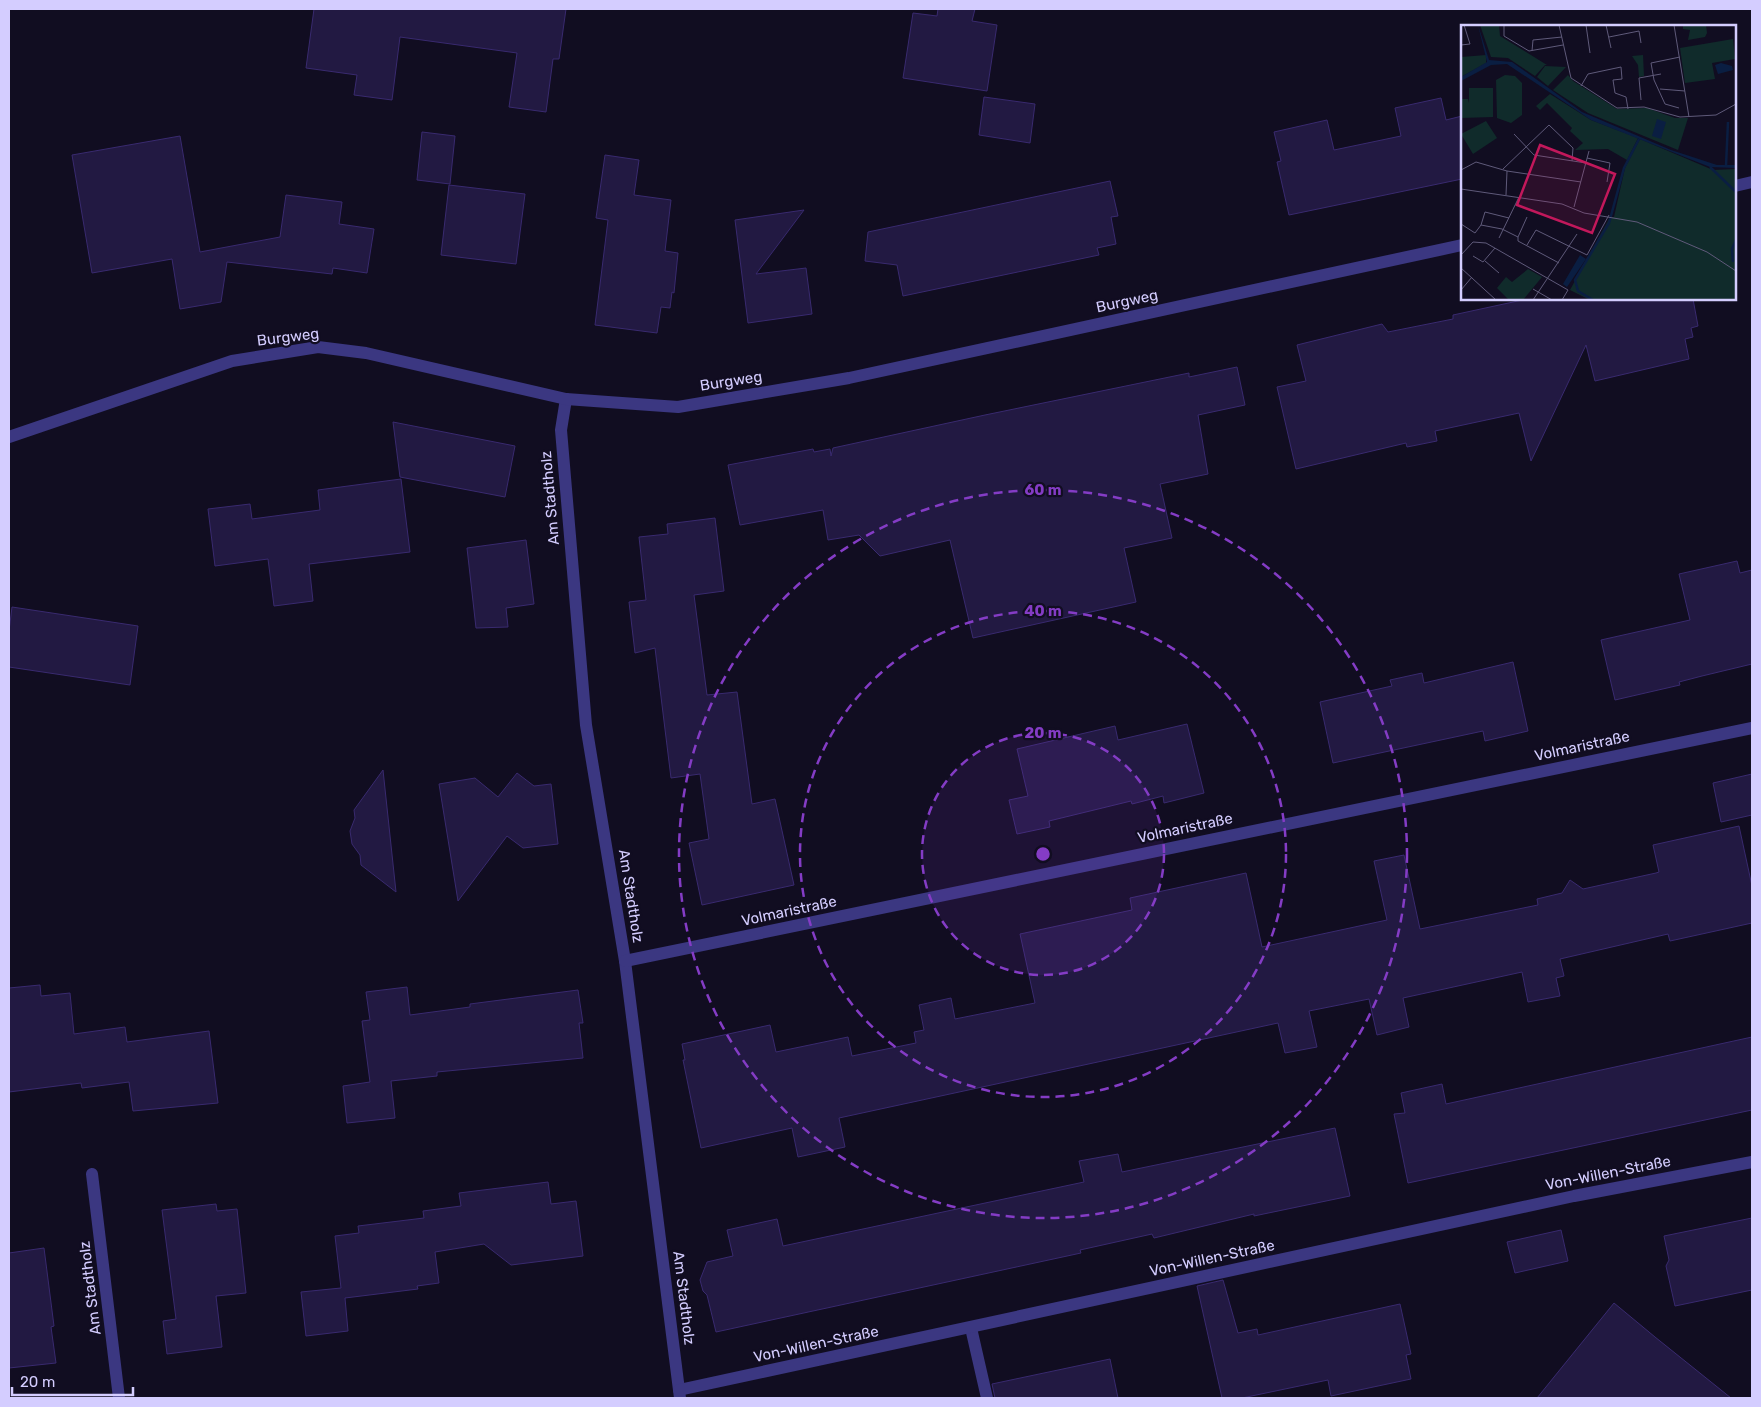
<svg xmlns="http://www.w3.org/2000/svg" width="1761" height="1407" viewBox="0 0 1761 1407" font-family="Rubik,sans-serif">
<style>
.building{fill:#221942;stroke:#392a6f}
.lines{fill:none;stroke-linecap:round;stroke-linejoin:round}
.minor{stroke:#3b3781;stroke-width:12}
.ring{fill:none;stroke:#843cc5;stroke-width:2.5;stroke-dasharray:9 6}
.labels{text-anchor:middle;stroke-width:4.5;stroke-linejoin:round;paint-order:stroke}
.street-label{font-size:15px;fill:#d4cdff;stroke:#110d21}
.inset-river{fill:none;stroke:#0a1e42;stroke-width:2.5}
.inset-road{fill:none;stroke:#5f5a7a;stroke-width:1}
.view{fill:#c2185b;fill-opacity:0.15;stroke:#c2185b;stroke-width:2.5}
.inset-edge{fill:none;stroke:#d4cdff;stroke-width:2.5}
.centre{fill:#843cc5;stroke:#110d21;stroke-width:2.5}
.ring-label{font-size:15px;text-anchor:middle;font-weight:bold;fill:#843cc5;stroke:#110d21;stroke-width:4.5;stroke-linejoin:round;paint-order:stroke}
</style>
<rect width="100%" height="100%" fill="#110d21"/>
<g class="building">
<polygon points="314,9 566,9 559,59 553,59 546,112 509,107 517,53 400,37 392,100 354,95 357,75 306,68"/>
<polygon points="938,9 975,9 972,21 997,25 987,91 903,78 913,13 937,16"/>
<polygon points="984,97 1035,104 1030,143 979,135"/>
<polygon points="1441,98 1446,120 1462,116 1462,179 1289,215 1277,162 1281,161 1274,132 1327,120 1334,150 1401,136 1395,108"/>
<polygon points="422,132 455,136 450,184 417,180"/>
<polygon points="180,136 200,252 280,237 286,195 342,202 339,224 374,229 367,273 333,268 332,274 227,262 221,302 180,309 172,259 92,273 72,155"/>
<polygon points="605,155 639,160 634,195 671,200 665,251 678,253 674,293 672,292 670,308 661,307 657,333 595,325 608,220 596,218"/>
<polygon points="1110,181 1118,216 1111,217 1116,244 1097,248 1099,255 903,296 897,265 865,261 868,232"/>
<polygon points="449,185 525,194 516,264 441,255"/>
<polygon points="804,210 756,274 806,268 812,314 748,323 735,220"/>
<polygon points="1527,299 1693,299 1698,326 1691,328 1693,337 1685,339 1689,359 1595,381 1586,345 1531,461 1519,413 1435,431 1437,441 1407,447 1406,443 1296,469 1277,387 1306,381 1297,345 1382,324 1388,332 1453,319 1453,315"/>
<polygon points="1237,367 1245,405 1198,415 1208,474 1160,484 1172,538 1124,548 1136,602 973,638 950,540 880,556 859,535 828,540 823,510 740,525 728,465 813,449 814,452 830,449 831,456 833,448 985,415 1189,373 1189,377"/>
<polygon points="393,422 515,446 505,497 400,477"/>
<polygon points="401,479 410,552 309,564 313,601 274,606 268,559 215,566 208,509 250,504 252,519 320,510 318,490"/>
<polygon points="715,518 724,591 694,595 707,695 737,692 752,804 775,799 794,885 702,905 689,843 709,839 700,774 671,778 655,648 635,653 629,602 646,600 639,537 668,534 667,524"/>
<polygon points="526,540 534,604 506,608 508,627 476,628 467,548"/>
<polygon points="1737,561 1740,573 1752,570 1752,664 1702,676 1679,682 1680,685 1615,700 1601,640 1690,620 1679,574"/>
<polygon points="12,607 138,626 130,685 9,667 9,631"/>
<polygon points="1513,662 1528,731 1485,741 1483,731 1333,763 1320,702 1392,686 1390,680 1422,673 1424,683"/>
<polygon points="1187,724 1204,793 1164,803 1163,796 1132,804 1131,801 1049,821 1050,827 1017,834 1009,800 1028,796 1017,749 1115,726 1118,740"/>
<polygon points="383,770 396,892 361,865 360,855 352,844 350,831 355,818 354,810"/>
<polygon points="517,773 534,786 551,784 558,844 523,848 507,836 458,901 439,784 475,778 498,797"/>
<polygon points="1752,774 1752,815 1721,822 1713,783"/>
<polygon points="1739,826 1752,886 1752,923 1670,941 1668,934 1560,959 1564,976 1556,978 1560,996 1528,1002 1522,972 1403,998 1409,1027 1377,1035 1369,999 1309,1011 1317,1047 1285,1053 1278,1023 839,1118 845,1147 798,1157 792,1128 701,1148 683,1060 685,1060 682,1044 770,1025 776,1052 848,1037 852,1056 916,1043 914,1032 924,1030 919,1005 951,998 955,1019 1035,1003 1020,934 1132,910 1130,898 1246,873 1262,947 1387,920 1374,861 1404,855 1420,929 1538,905 1537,899 1562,893 1570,880 1583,889 1656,873 1659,872 1653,845"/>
<polygon points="40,985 41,996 70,993 74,1034 125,1027 127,1042 209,1031 218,1103 133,1111 129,1082 82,1088 81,1083 9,1092 9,988"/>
<polygon points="407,987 410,1015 470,1007 470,1004 578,990 583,1023 579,1023 583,1058 437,1072 437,1076 391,1081 395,1118 347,1123 343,1086 370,1082 362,1021 370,1020 366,992"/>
<polygon points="1752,1037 1752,1110 1408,1183 1394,1114 1405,1113 1401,1093 1442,1084 1446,1104"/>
<polygon points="1335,1128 1350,1196 1254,1216 1254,1214 1154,1238 1152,1234 1080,1250 1081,1253 716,1332 707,1295 703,1291 700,1280 707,1262 733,1256 727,1230 777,1219 783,1246 1084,1182 1079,1161 1118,1154 1122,1172"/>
<polygon points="548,1182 551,1204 576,1201 583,1256 511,1265 484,1244 435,1252 439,1283 417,1286 418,1289 345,1298 348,1331 306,1336 301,1292 341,1288 335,1236 359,1233 358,1226 424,1218 423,1211 461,1206 459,1193"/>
<polygon points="216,1204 217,1211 237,1209 246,1293 216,1296 222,1347 167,1354 163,1321 176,1319 162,1210"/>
<polygon points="1752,1218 1752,1290 1675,1306 1666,1266 1669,1260 1664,1236"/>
<polygon points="1561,1230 1568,1261 1515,1273 1507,1242"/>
<polygon points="44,1248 54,1326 51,1327 56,1363 9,1368 9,1253"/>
<polygon points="1223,1280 1238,1333 1257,1329 1258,1335 1400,1304 1411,1354 1406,1355 1411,1379 1331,1396 1328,1380 1242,1398 1222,1398 1197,1286"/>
<polygon points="1614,1303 1655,1337 1731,1398 1537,1398"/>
<polygon points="1110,1359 1118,1398 995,1398 992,1384"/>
</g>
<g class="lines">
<g class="minor">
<polyline points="1735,186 1752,182"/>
<polyline points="566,399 561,430 586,725 625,961 680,1398"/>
<polyline points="9,437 232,361 318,347 366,353 566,399 678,407 849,378 1462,245"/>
<polyline points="625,961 1752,728"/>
<polyline points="92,1174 119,1398"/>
<polyline points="971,1328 987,1398"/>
<polyline points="679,1390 1574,1196 1752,1162"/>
</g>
</g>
<circle cx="1043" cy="854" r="121" fill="#843cc5" fill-opacity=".12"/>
<g class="ring">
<circle cx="1043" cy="854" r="121"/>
<circle cx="1043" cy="854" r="243"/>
<circle cx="1043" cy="854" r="364"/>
</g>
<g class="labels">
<g class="street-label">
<text transform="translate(1127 301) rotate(-12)" y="5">Burgweg</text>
<text transform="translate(288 337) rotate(-7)" y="5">Burgweg</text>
<text transform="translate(731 381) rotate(-9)" y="5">Burgweg</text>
<text transform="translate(550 498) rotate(-95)" y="5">Am Stadtholz</text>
<text transform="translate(1582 746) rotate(-12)" y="5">Volmaristraße</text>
<text transform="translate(1185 828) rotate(-12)" y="5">Volmaristraße</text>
<text transform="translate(631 896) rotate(81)" y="5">Am Stadtholz</text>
<text transform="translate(789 911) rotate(-12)" y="5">Volmaristraße</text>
<text transform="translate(1608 1173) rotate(-11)" y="5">Von-Willen-Straße</text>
<text transform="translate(1212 1258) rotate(-12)" y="5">Von-Willen-Straße</text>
<text transform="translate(90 1288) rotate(-97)" y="5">Am Stadtholz</text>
<text transform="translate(684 1298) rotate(83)" y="5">Am Stadtholz</text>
<text transform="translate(816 1344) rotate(-12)" y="5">Von-Willen-Straße</text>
</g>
</g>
<g transform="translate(1461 25)">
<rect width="275" height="275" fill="#110d21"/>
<path d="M19 0H38L39 11 86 40H104H84L74 51 47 33 30 32ZM222 0H245L246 8 244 12 227 15 229 5 222 4ZM272 14 274 34 251 38 254 54 224 58 219 23ZM25 30V38L0 52V32ZM182 30 183 51 178 52 177 40 171 31ZM84 41 105 42 87 61 76 52ZM44 50 54 51 61 58V90L50 98 36 93 35 55ZM107 50 112 56 156 84 186 83 214 93H227L217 125 127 88 92 65ZM8 63H32V92L0 93V74H7L8 78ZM89 69 130 95 177 113 166 135 147 124 114 125 122 118 109 106 111 103 86 78 79 85 75 81ZM25 96 36 113 12 129 0 109ZM179 114 252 145 275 144V275H129L109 265 149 192H153L164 143ZM67 244 81 252 62 275H48L36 263 45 252 51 257Z" fill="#102b2b"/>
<path d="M17 0 28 35 51 37 121 87 210 125 256 140H275V143L249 142 130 95 46 39 30 40 0 56V52L26 37ZM260 38 271 41 272 45 257 49 254 40ZM196 94 205 97 200 114 191 111ZM119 230 125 234 106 262 102 259Z" fill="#0a1e42"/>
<path class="inset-river" d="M265 141 267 97M249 142 275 167M272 237 271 224 275 215M132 275 117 266 114 255 148 198 163 143 178 114"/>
<path class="inset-road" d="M43 0V11L68 26 102 20M98 0 110 53 156 83 183 82 219 92 255 90 275 79M125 0 129 28M145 0 150 23M213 0 228 92M148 12 178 6 180 18M0 20 9 19 3 0M71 26 72 15 101 12M120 61 127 49 160 42 161 54 152 55 154 68 165 72 167 84M199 64 224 66M180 75 178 53 200 49M218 83 204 79 193 55 190 38 219 32M53 109 73 130 125 138M126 133 149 138 146 157M42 144 88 100 112 123 111 136M0 145 15 137 46 146 120 157M0 164 101 179 123 188 176 197 246 227 275 246M45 170 46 146M113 182 128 126M0 199 14 208M20 200 41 204 57 212V216L98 238M14 208 20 200 24 187 48 193M57 212 66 192M38 213 58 172M66 220 75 205 126 230 148 190M0 230 12 217 25 218 107 265 101 275M12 231 22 237 34 223M24 236 38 248M0 243 35 275M72 264 91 275M0 265 11 252M72 275 116 209"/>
<path class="view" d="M79 120 154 149 131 208 56 180Z"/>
<rect width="275" height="275" class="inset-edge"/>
</g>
<circle cx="1043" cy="854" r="8" class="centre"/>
<g class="ring-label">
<text x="1043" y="495">60 m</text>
<text x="1043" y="616">40 m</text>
<text x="1043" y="738">20 m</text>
</g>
<rect width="1761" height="1407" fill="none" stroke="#d4cdff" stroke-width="20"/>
<path d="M12 1387v8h121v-8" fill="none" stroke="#d4cdff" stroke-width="2.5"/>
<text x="20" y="1387" font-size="15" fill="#d4cdff" stroke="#110d21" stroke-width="4" paint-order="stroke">20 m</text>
</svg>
